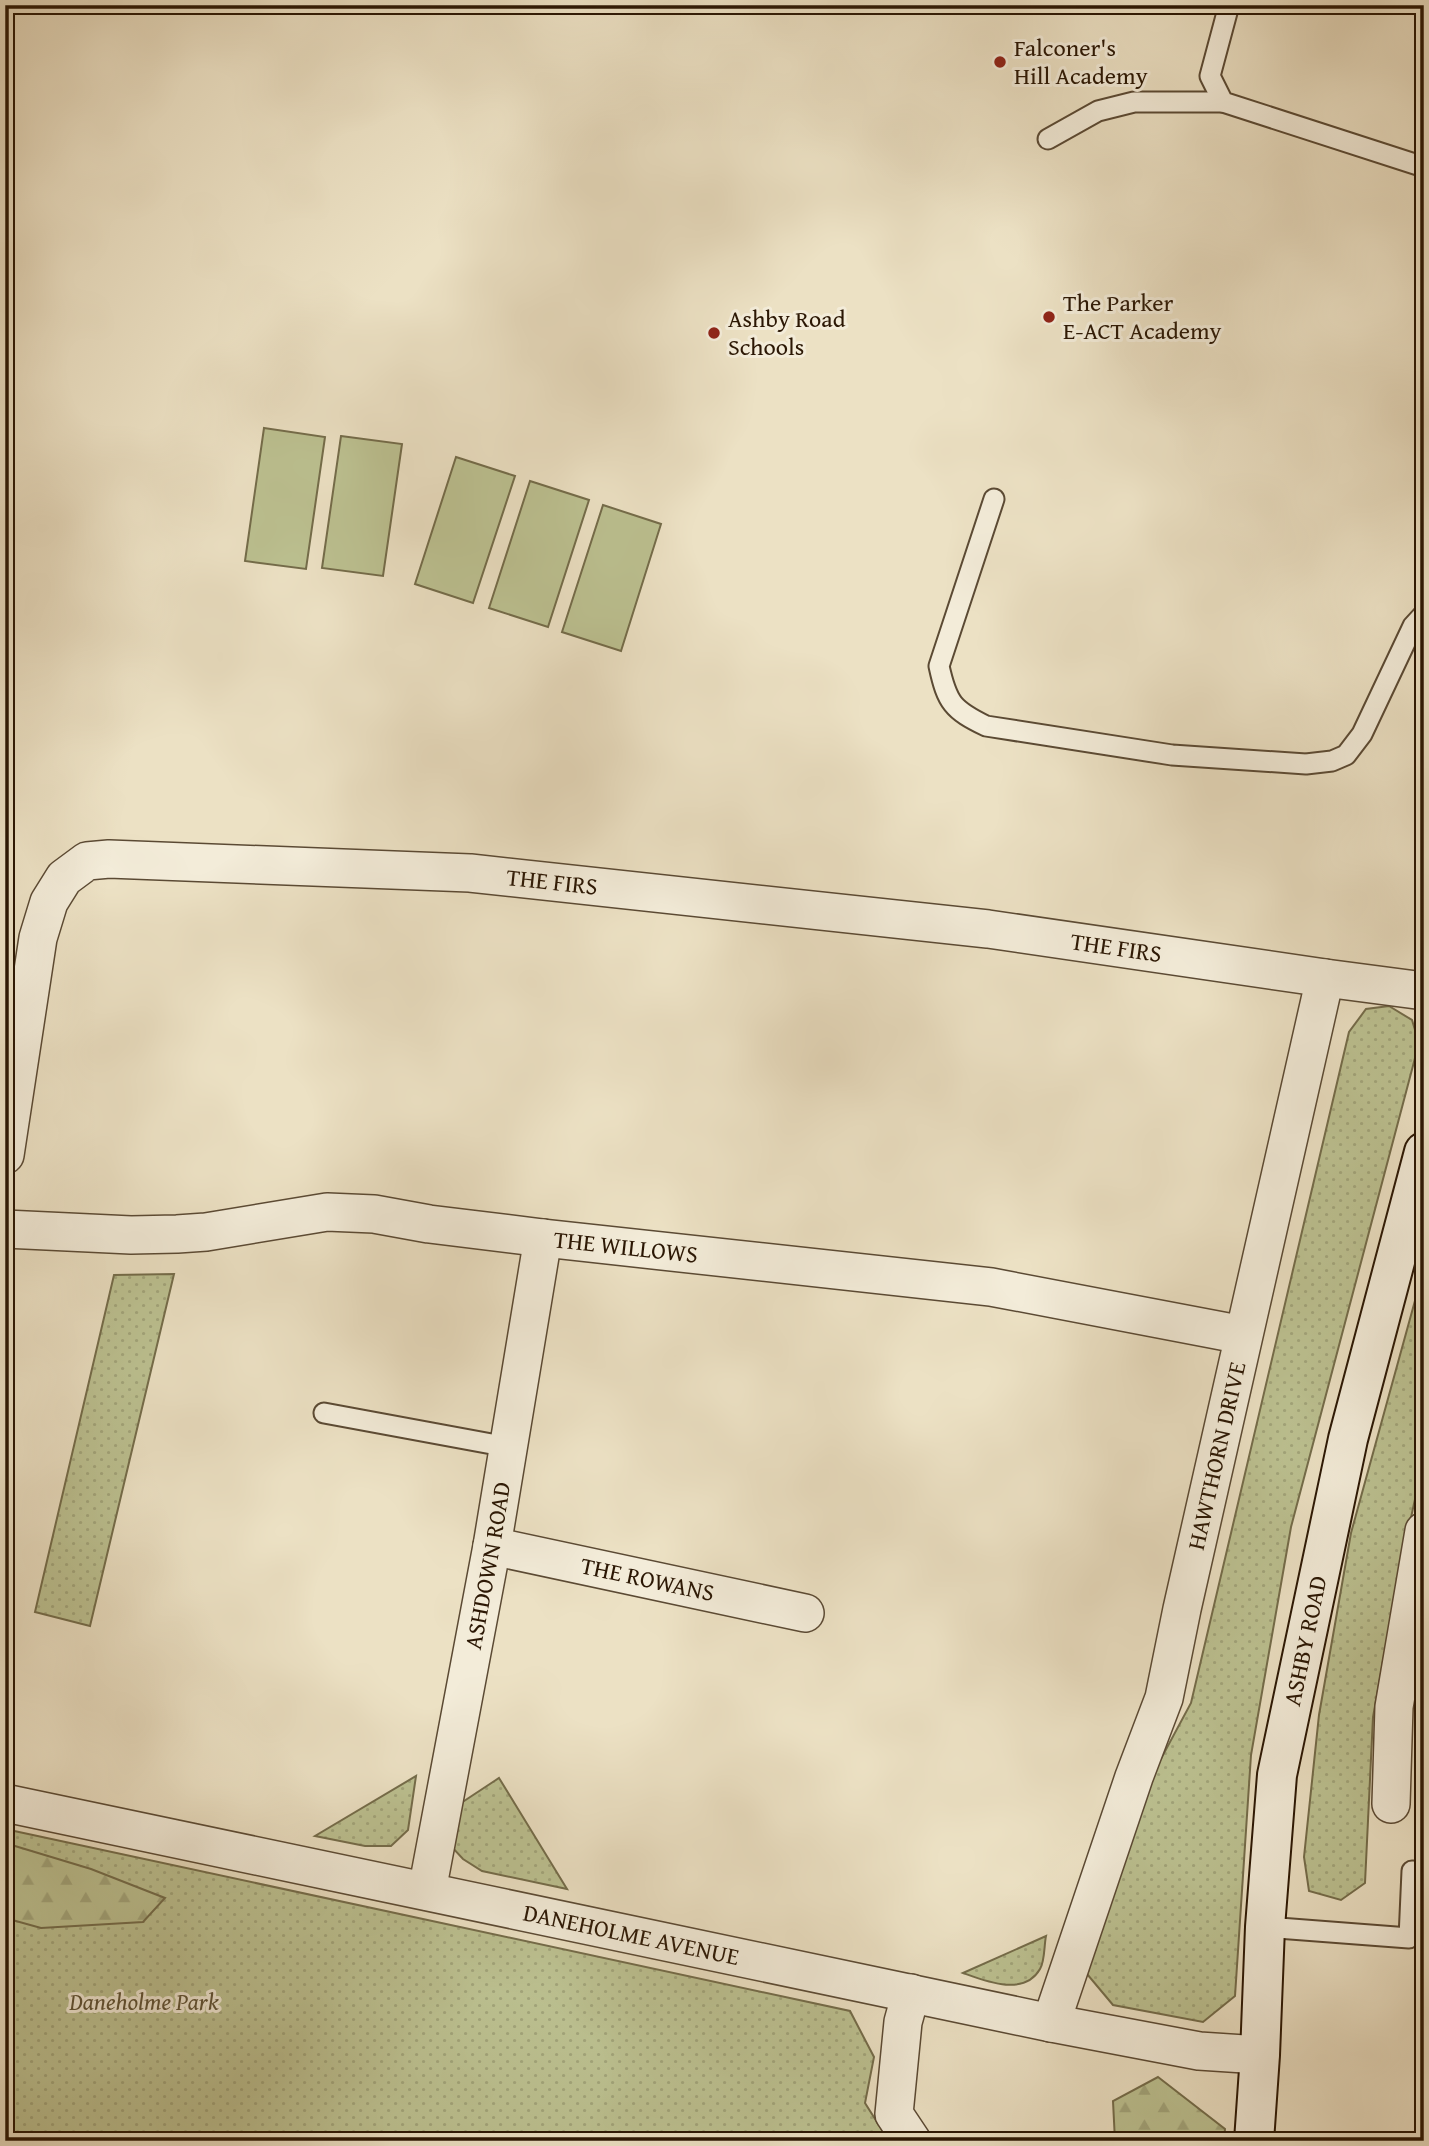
<svg xmlns="http://www.w3.org/2000/svg" width="1429" height="2146" viewBox="0 0 1429 2146" font-family="'Gentium Book Plus',serif">
<style>
.grass{fill:url(#grass-dots);stroke:#746c4a;stroke-width:2}
.forest{fill:url(#forest-firs);stroke:#746c4a;stroke-width:2}
.pitch{fill:#bcc191;stroke:#746c4a;stroke-width:2}
.lines{fill:none;stroke-linecap:round;stroke-linejoin:round}
.lane-casing{stroke:#5b4a34;stroke-width:23}
.street-casing{stroke:#5b4a34;stroke-width:40}
.secondary-casing{stroke:#2b1704;stroke-width:42}
.lane{stroke:#f3ecd9;stroke-width:19}
.street{stroke:#f3ecd9;stroke-width:37}
.secondary{stroke:#f3ecd9;stroke-width:38}
.poi-dot{fill:#8f2418;stroke:#f3ecd9;stroke-width:2.5}
.labels{text-anchor:middle;stroke-width:6;stroke-linejoin:round;paint-order:stroke}
.poi-label{font-size:24px;fill:#2b1704;stroke:#f3ecd9;text-anchor:start}
.street-label{font-size:24px;fill:#2b1704;stroke:#f3ecd9}
.park-label{font-size:24px;font-style:italic;fill:#5e5235;stroke:#f3ecd9}
</style>
<defs>
<pattern id="grass-dots" width="8" height="8" patternUnits="userSpaceOnUse" patternTransform="scale(1.75)"><rect width="8" height="8" fill="#bcc191"/><path d="M2 2h.1M6 6h.1" fill="none" stroke="#a2a57b" stroke-width="1.8" stroke-linecap="round"/></pattern>
<pattern id="forest-firs" width="22" height="20" patternUnits="userSpaceOnUse" patternTransform="scale(1.75)"><rect width="22" height="20" fill="#bcc191"/><path d="M5 1l3.5 6h-7zM16 11l3.5 6h-7z" fill="#a2a57b"/></pattern>
</defs>
<rect width="100%" height="100%" fill="#ece1c4"/>
<filter id="stains"><feTurbulence type="fractalNoise" baseFrequency=".00286" numOctaves="4"/><feColorMatrix values="0 0 0 0 .2 0 0 0 0 .09 0 0 0 0 .02 0 0 0 .5 -.17"/></filter>
<radialGradient id="worn" r=".72"><stop offset=".6" stop-color="#630" stop-opacity="0"/><stop offset="1" stop-color="#630" stop-opacity=".3"/></radialGradient>
<g class="grass">
<polygon points="1389,1006 1412,1020 1419,1043 1291,1527 1251,1755 1235,1996 1203,2022 1113,2005 1087,1974 1142,1794 1191,1703 1349,1032 1366,1009"/>
<polygon points="1424,1268 1424,1458 1400,1568 1373,1717 1365,1883 1341,1900 1309,1891 1304,1857 1319,1715 1351,1533"/>
<polygon points="174,1274 90,1626 35,1612 114,1275"/>
<polygon points="416,1776 408,1830 391,1846 365,1846 315,1836"/>
<polygon points="499,1778 567,1889 482,1871 463,1859 450,1845 455,1807"/>
<polygon points="5,1829 850,2011 874,2057 865,2103 889,2141 5,2141"/>
<path d="M1046 1936C1044 1945 1045 1961 1040 1969 1024 1997 985 1981 963 1973Z"/>
</g>
<g class="forest">
<polygon points="5,1843 91,1869 165,1898 143,1922 41,1928 5,1918"/>
<polygon points="1158,2077 1225,2129 1224,2141 1115,2141 1113,2101"/>
</g>
<g class="pitch">
<polygon points="264,428 325,437 306,569 245,561"/>
<polygon points="341,436 402,444 383,576 322,568"/>
<polygon points="456,457 515,476 473,603 415,584"/>
<polygon points="530,481 589,500 548,627 489,608"/>
<polygon points="603,505 661,524 621,651 562,632"/>
</g>
<g class="lines">
<defs>
<g id="lane">
<polyline points="1229,5 1210,76 1223,102 1424,167"/>
<polyline points="1048,139 1098,111 1134,102 1223,102"/>
<path d="M994 499 939 666C947 703 953 710 986 726L1172 755 1306 764 1332 761 1346 755 1362 734 1413 626 1424 614"/>
<polyline points="324,1413 508,1447"/>
<polyline points="1265,1927 1409,1938 1412,1871 1424,1872"/>
</g>
<g id="street">
<path id="s1" d="M5 1155 38 938 49 902 64 878 87 861 109 859 470 873 988 929 1325 978"/>
<path id="s2" d="M5 1229 131 1235 177 1234 206 1232 327 1212 374 1214 429 1224 543 1238 991 1287 1243 1335"/>
<path id="s3" d="M492 1546 805 1613"/>
<path id="s4" d="M5 1803 1051 2023 1199 2051 1260 2055"/>
<polyline points="1391,1804 1394,1707 1424,1531"/>
<path id="s5" d="M427 1891 492 1546 543 1238"/>
<polyline points="911,1993 903,2022 894,2114 912,2141"/>
<path id="s6" d="M1051 2023 1134 1777 1164 1698 1182 1609 1325 978 1424 991"/>
</g>
<g id="secondary">
<path id="s7" d="M1254 2141 1260 2055 1265 1927 1277 1775 1348 1439 1424 1152"/>
</g>
</defs>
<use href="#lane" class="lane-casing"/>
<use href="#street" class="street-casing"/>
<use href="#secondary" class="secondary-casing"/>
<use href="#lane" class="lane"/>
<use href="#street" class="street"/>
<use href="#secondary" class="secondary"/>
</g>
<g class="poi-dot">
<circle cx="1000" cy="62" r="7"/>
<circle cx="1049" cy="317" r="7"/>
<circle cx="714" cy="333" r="7"/>
</g>
<g class="labels">
<g class="poi-label">
<text x="1014" y="56">Falconer's<tspan x="1014" dy="28">Hill Academy</tspan></text>
<text x="1063" y="311">The Parker<tspan x="1063" dy="28">E-ACT Academy</tspan></text>
<text x="728" y="327">Ashby Road<tspan x="728" dy="28">Schools</tspan></text>
</g>
<g class="street-label">
<text dy="8" stroke="none"><textPath href="#s1" startOffset="780">THE FIRS</textPath></text>
<text dy="8" stroke="none"><textPath href="#s1" startOffset="1348">THE FIRS</textPath></text>
<text dy="8" stroke="none"><textPath href="#s2" startOffset="625">THE WILLOWS</textPath></text>
<text dy="8" stroke="none"><textPath href="#s6" startOffset="592">HAWTHORN DRIVE</textPath></text>
<text dy="8" stroke="none"><textPath href="#s5" startOffset="331">ASHDOWN ROAD</textPath></text>
<text dy="8" stroke="none"><textPath href="#s3" startOffset="159">THE ROWANS</textPath></text>
<text dy="8" stroke="none"><textPath href="#s7" startOffset="504">ASHBY ROAD</textPath></text>
<text dy="8" stroke="none"><textPath href="#s4" startOffset="640">DANEHOLME AVENUE</textPath></text>
</g>
<g class="park-label">
<text x="144" y="2010">Daneholme Park</text>
</g>
</g>
<rect width="1429" height="2146" fill="none" stroke="#ece1c4" stroke-width="28"/>
<rect x="7" y="7" width="1415" height="2132" fill="none" stroke="#2b1704" stroke-width="3.5"/>
<rect x="14" y="14" width="1401" height="2118" fill="none" stroke="#2b1704" stroke-width="2"/>
<rect width="100%" height="100%" filter="url(#stains)"/>
<rect width="100%" height="100%" fill="url(#worn)"/>
</svg>
